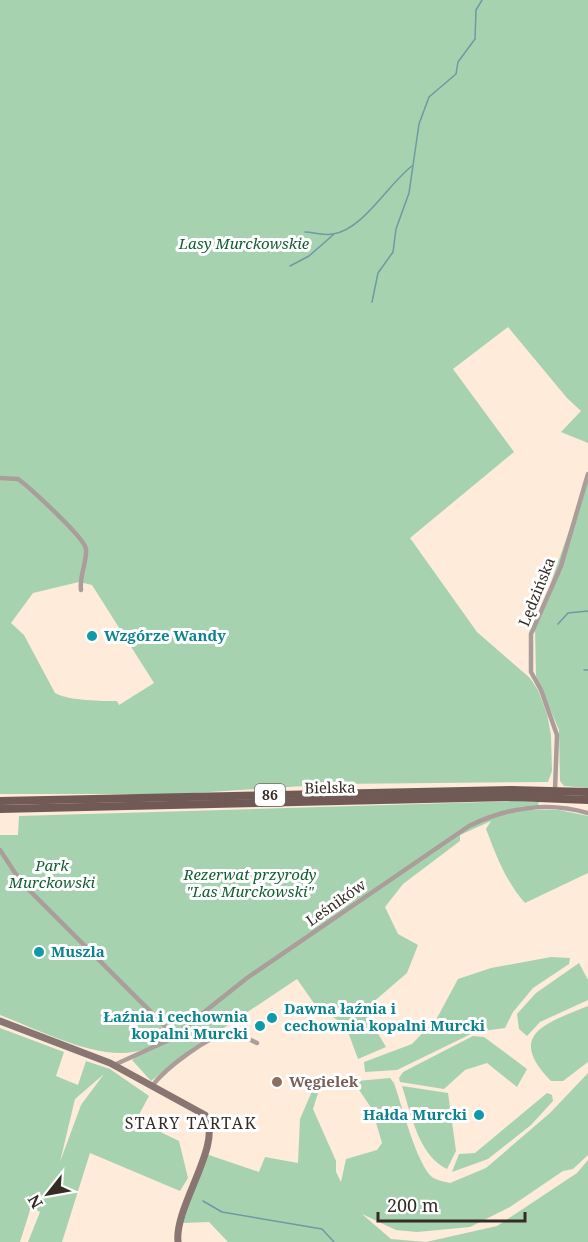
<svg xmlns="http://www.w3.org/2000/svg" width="588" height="1242" viewBox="0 0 588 1242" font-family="'Noto Serif',serif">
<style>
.green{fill:#a7d2b0;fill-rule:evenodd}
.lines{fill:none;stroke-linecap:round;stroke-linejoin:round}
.stream{stroke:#6c9aa5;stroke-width:1.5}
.street{stroke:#ab9d9a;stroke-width:4.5}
.secondary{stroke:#897572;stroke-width:7}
.primary{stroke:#715a56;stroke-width:8}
.culture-dot{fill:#0f9aa8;stroke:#fff;stroke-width:2}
.education-dot{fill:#8d6e63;stroke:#fff;stroke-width:2}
.labels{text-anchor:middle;stroke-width:6;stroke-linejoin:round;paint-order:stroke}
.shield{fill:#fff;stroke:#726b66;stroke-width:1.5}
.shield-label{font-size:14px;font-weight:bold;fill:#352c25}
.park-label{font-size:15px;font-style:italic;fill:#105e2f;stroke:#fff}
.street-label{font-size:15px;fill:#352c25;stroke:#fff}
.culture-label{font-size:15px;font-weight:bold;fill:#0d838f;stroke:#fff;text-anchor:start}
.education-label{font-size:15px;font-weight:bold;fill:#785e54;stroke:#fff;text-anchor:start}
.neighbourhood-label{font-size:16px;letter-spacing:1.5px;fill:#352c25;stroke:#fff}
</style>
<rect width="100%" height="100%" fill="#feebda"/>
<g class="green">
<path d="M0 0H588V443L561 432 581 411 567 398 508 327 453 369 514 452 410 538 477 632 530 678 538 690 547 714 551 735 552 771 548 782 334 784 178 794H0ZM79 582 92 585 154 683 119 705 117 701C102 701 70 701 55 693L24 635 11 623 33 593Z"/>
<polygon points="588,477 588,788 564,786 560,781 559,730 536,676 535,628"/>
<path d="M520 801 539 802 538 805 519 807 518 810H559L588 816V873L525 903C506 882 496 855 486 829L491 821 460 835V841L403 884 385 907 398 934 418 945 407 973 364 1010 386 1047 358 1059 345 1024 318 1009 297 979 183 1055 151 1081 132 1060 145 1049C104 1065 40 1030 0 1015V835H18L19 816Z"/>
<polygon points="551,957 570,958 569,964 533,988 513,1012 505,1028 475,1032 397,1070 365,1072 364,1062 412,1044 437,1018 458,979 491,968"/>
<polygon points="579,963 588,980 588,1000 540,1022 527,1036 519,1029 517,1014 536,993"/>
<path d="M588 1006V1062L563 1081H551C505 1034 547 1023 588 1006Z"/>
<path d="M0 1028 64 1052 56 1076 78 1085 86 1061 110 1069 149 1096 136 1120 179 1141 188 1178 180 1191 90 1153 62 1242H28L40 1212 31 1207 20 1242H0ZM104 1074 81 1105 60 1162 75 1099Z"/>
<polygon points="473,1036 484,1037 527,1069 517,1087 487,1063 465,1070 444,1089 400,1082 399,1078 403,1072"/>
<path d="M588 1073V1155L573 1169 563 1171 510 1207 470 1227 417 1232 396 1230 362 1214 391 1239 426 1242H228L209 1222 182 1223 206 1154 259 1172 265 1157 298 1163 300 1119 313 1089 319 1090 313 1109 336 1161V1172L341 1182 346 1159 377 1150 382 1143 372 1109 355 1084 357 1081 390 1078 394 1083C401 1103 417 1165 432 1177 436 1180 445 1182 450 1183L486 1168 550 1113Z"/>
<path d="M402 1086 448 1093 456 1151 447 1169C419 1156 411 1114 402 1086Z"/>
<polygon points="547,1093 552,1095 553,1101 531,1125 488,1159 452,1172 459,1154 475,1153"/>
<polygon points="588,1160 588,1242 426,1242 497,1226 577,1173"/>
</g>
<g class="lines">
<g class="stream">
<path d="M305 232C313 232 325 236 333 234 364 229 388 184 412 166"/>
<polyline points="290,266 309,256 333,235"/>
<polyline points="372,302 378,273 393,252 396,229 409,193 419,124 429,97 456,74 458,62 475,39 476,10 482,0"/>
<polyline points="558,624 568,613 588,611"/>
<polyline points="584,670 588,670"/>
<polyline points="203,1201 222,1212 322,1229 334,1242"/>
</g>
<g class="street">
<path d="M0 478 18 479C29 487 85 538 86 549 87 563 79 576 81 590"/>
<polyline points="555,790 557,735 541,690 531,672 531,634 561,566 588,474"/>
<polyline points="0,850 21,882 174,1035"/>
<path d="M114 1065 169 1040 247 978 469 826C506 808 547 801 588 813"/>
<path d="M152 1086C167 1066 206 1039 230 1030L257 1043"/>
</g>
<path class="secondary" d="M0 1021 110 1063 205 1115C224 1144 174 1206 178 1242"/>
<g class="primary">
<polyline points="0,801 512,790 588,792"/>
<polyline points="0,809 514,797 588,800"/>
</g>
</g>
<g class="culture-dot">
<circle cx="92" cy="636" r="6"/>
<circle cx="39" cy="952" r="6"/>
<circle cx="272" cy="1018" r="6"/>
<circle cx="260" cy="1026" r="6"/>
<circle cx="479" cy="1115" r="6"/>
</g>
<circle class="education-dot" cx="277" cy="1082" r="6"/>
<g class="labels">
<rect class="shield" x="255" y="784" width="30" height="22" rx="4.5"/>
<g class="shield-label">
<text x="270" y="800">86</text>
</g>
<g class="park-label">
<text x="244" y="249">Lasy Murckowskie</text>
<text x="52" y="871">Park<tspan x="52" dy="17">Murckowski</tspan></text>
<text x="250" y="880">Rezerwat przyrody<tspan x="250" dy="17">"Las Murckowski"</tspan></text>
</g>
<g class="street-label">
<text transform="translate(537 592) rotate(-68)" y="5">Lędzińska</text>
<text transform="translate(330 788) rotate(-1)" y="5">Bielska</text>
<text transform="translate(336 903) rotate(-35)" y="5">Leśników</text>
</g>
<g class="culture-label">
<text x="104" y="641">Wzgórze Wandy</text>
<text x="51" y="957">Muszla</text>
<text x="284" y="1014">Dawna łaźnia i<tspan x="284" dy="17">cechownia kopalni Murcki</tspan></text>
<text x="248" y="1022" text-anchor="end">Łaźnia i cechownia<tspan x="248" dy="17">kopalni Murcki</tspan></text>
<text x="467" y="1120" text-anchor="end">Hałda Murcki</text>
</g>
<g class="education-label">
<text x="289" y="1087">Węgielek</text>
</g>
<g class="neighbourhood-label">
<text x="191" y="1129">STARY TARTAK</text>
</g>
</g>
<g transform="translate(48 1194) rotate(239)" stroke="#ffffff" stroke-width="4.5" paint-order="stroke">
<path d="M0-4.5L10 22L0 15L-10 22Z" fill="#352c25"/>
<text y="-9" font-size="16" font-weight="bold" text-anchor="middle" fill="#352c25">N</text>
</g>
<path d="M378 1212v9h147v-9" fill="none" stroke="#352c25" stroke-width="3"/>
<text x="387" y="1212" font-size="18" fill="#352c25" stroke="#ffffff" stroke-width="4.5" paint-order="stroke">200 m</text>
</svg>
